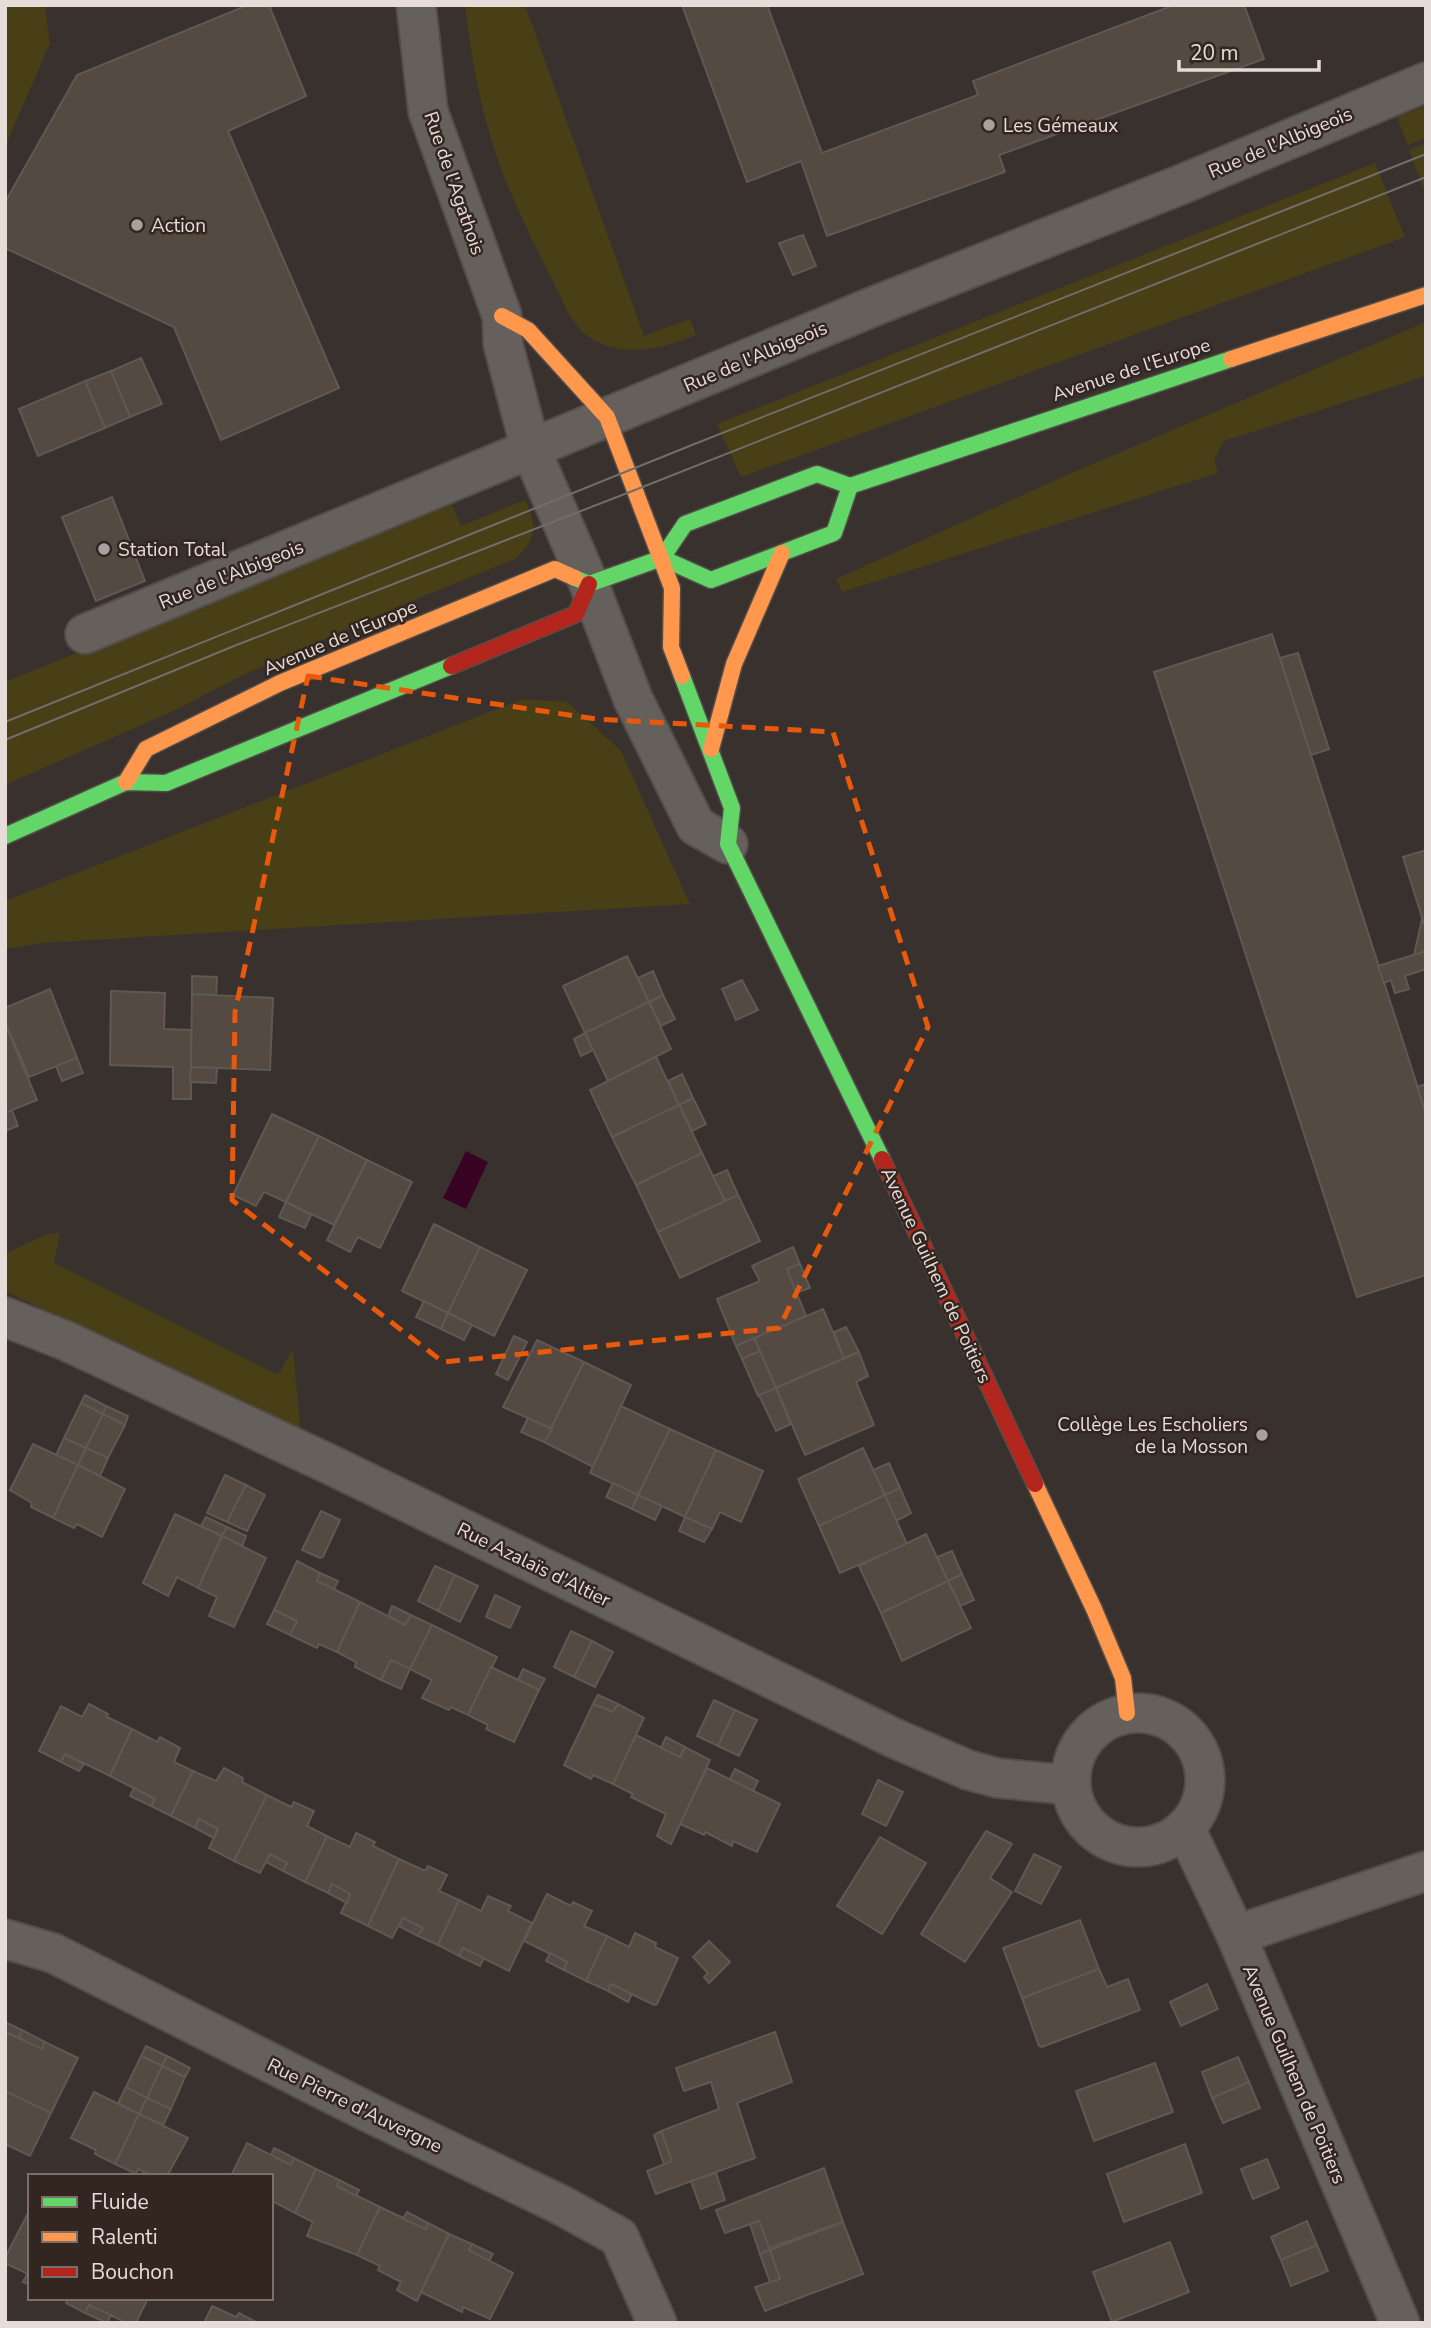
<svg xmlns="http://www.w3.org/2000/svg" width="1431" height="2328" viewBox="0 0 1431 2328" font-family="'Nunito Sans',sans-serif">
<style>
.green{fill:#483f16}
.water{fill:#390424}
.building{fill:#544a42;stroke:#5e5954;stroke-width:2}
.lines{fill:none;stroke-linecap:round;stroke-linejoin:round}
.street-casing{stroke:#534d4a;stroke-width:42}
.fast-casing{stroke:#534d4a;stroke-width:19}
.slow-casing{stroke:#534d4a;stroke-width:19}
.jam-casing{stroke:#534d4a;stroke-width:19}
.street{stroke:#66605d;stroke-width:38}
.fast{stroke:#63d668;stroke-width:16}
.slow{stroke:#ff974d;stroke-width:16}
.jam{stroke:#b3261e;stroke-width:16}
.tram{stroke:#726d6b;stroke-width:2}
.marked{fill:none;stroke:#e8590c;stroke-width:5;stroke-dasharray:14 9;stroke-linejoin:round}
.poi-dot{fill:#a9a19d;stroke:#332520;stroke-width:2.5}
.labels{text-anchor:middle;stroke-width:5;stroke-linejoin:round;paint-order:stroke}
.poi-label{font-size:19px;fill:#e6ddd9;stroke:#332520;text-anchor:start}
.street-label{font-size:19px;fill:#e6ddd9;stroke:#332520}
</style>
<rect width="100%" height="100%" fill="#39312e"/>
<g class="green">
<polygon points="8,5 45,5 50,43 5,147 5,12"/>
<path d="M465 5H525L644 336 690 319 696 335C662 349 622 359 589 337 571 325 561 297 552 279 532 239 511 199 497 157 480 108 471 56 465 5Z"/>
<polygon points="1426,106 1426,138 1408,145 1397,117"/>
<polygon points="1426,143 1426,189 1424,190 1409,150"/>
<polygon points="1375,163 1405,237 741,477 717,424"/>
<polygon points="1426,322 1426,376 1224,441 1214,460 1218,473 842,592 836,579 1074,472"/>
<path d="M525 500C538 526 536 537 517 558L407 603 247 673 171 712 5 785V682L451 503 461 526Z"/>
<polygon points="523,699 567,702 621,751 690,904 41,943 5,949 5,901"/>
<polygon points="60,1233 54,1263 278,1375 293,1349 301,1434 5,1291 5,1254 47,1234"/>
</g>
<polygon class="water" points="466,1151 488,1162 466,1209 443,1198"/>
<g class="building">
<polygon points="248,5 269,5 306,96 228,131 339,388 221,440 174,327 5,248 5,202 77,75"/>
<polygon points="682,5 767,5 822,153 978,95 973,81 1174,5 1244,5 1264,59 999,155 1005,172 827,236 801,161 747,182"/>
<polygon points="803,235 816,266 793,275 779,243"/>
<polygon points="141,358 162,404 130,417 111,371"/>
<polygon points="111,371 130,417 105,428 85,381"/>
<polygon points="85,381 105,428 38,456 19,409"/>
<polygon points="112,497 145,581 96,601 62,517"/>
<polygon points="1272,634 1426,1113 1426,1275 1357,1297 1154,672"/>
<polygon points="1298,653 1329,749 1311,755 1280,658"/>
<polygon points="1426,850 1426,930 1403,857"/>
<polygon points="1422,919 1426,930 1426,951 1414,955"/>
<polygon points="1426,951 1426,969 1405,976 1409,989 1395,993 1391,980 1384,983 1378,966"/>
<polygon points="627,956 649,1002 585,1033 563,986"/>
<polygon points="653,971 663,995 649,1002 638,978"/>
<polygon points="192,976 217,977 216,995 192,994"/>
<polygon points="742,980 758,1010 736,1020 722,989"/>
<polygon points="50,989 77,1058 29,1077 5,1022 5,1008"/>
<polygon points="111,991 165,993 164,1029 191,1030 191,1099 173,1099 173,1067 110,1065"/>
<polygon points="192,994 273,998 270,1070 191,1067"/>
<polygon points="663,995 675,1019 661,1026 649,1002"/>
<polygon points="649,1002 671,1049 608,1081 585,1033"/>
<polygon points="8,1030 37,1100 5,1113 5,1032"/>
<polygon points="585,1033 593,1050 581,1056 574,1039"/>
<polygon points="656,1057 679,1105 612,1137 590,1090"/>
<polygon points="77,1058 83,1073 62,1081 56,1066"/>
<polygon points="191,1067 217,1068 216,1083 190,1082"/>
<polygon points="682,1074 693,1098 679,1105 668,1081"/>
<polygon points="1426,1084 1426,1113 1417,1087"/>
<polygon points="693,1098 706,1124 692,1131 679,1105"/>
<polygon points="679,1105 702,1153 636,1185 612,1137"/>
<polygon points="12,1110 18,1126 5,1131 5,1113"/>
<polygon points="272,1114 319,1136 286,1202 264,1192 256,1206 233,1195"/>
<polygon points="319,1136 367,1160 334,1225 286,1202"/>
<polygon points="702,1153 725,1201 658,1232 636,1185"/>
<polygon points="367,1160 412,1182 380,1248 358,1237 350,1252 327,1240"/>
<polygon points="727,1170 738,1195 725,1201 713,1176"/>
<polygon points="738,1195 760,1241 680,1278 658,1232"/>
<polygon points="286,1202 311,1215 305,1228 279,1217"/>
<polygon points="434,1224 480,1247 448,1313 402,1291"/>
<polygon points="480,1247 527,1270 494,1336 448,1313"/>
<polygon points="793,1247 800,1264 787,1269 806,1316 736,1346 717,1299 760,1281 752,1266"/>
<polygon points="800,1264 810,1288 796,1293 787,1269"/>
<polygon points="424,1301 448,1313 441,1329 416,1317"/>
<polygon points="823,1309 844,1358 776,1388 754,1338"/>
<polygon points="448,1313 472,1325 464,1340 441,1329"/>
<polygon points="846,1327 859,1352 844,1358 834,1332"/>
<polygon points="514,1336 527,1342 508,1380 496,1374"/>
<polygon points="754,1338 760,1351 742,1359 736,1346"/>
<polygon points="537,1340 584,1362 552,1429 503,1407"/>
<polygon points="760,1351 776,1388 758,1396 742,1359"/>
<polygon points="859,1352 868,1376 856,1382 874,1425 805,1455 776,1388"/>
<polygon points="584,1362 631,1385 593,1467 544,1442"/>
<polygon points="776,1388 791,1424 776,1431 759,1395"/>
<polygon points="85,1395 106,1406 103,1414 81,1403"/>
<polygon points="81,1403 103,1414 86,1448 64,1438"/>
<polygon points="106,1406 128,1416 125,1425 103,1414"/>
<polygon points="621,1406 670,1429 638,1495 590,1473"/>
<polygon points="103,1414 125,1425 108,1458 86,1448"/>
<polygon points="528,1418 552,1429 544,1442 521,1432"/>
<polygon points="670,1429 716,1450 685,1517 638,1495"/>
<polygon points="64,1438 86,1448 78,1465 56,1455"/>
<polygon points="33,1444 78,1465 53,1518 31,1507 32,1503 10,1490"/>
<polygon points="86,1448 108,1458 100,1476 78,1465"/>
<polygon points="863,1448 885,1495 819,1526 798,1479"/>
<polygon points="716,1450 763,1471 741,1522 720,1512 712,1529 685,1517"/>
<polygon points="889,1463 900,1488 885,1495 873,1470"/>
<polygon points="78,1465 125,1489 102,1537 77,1524 74,1528 53,1518"/>
<polygon points="225,1475 246,1485 227,1522 207,1513"/>
<polygon points="613,1483 638,1495 632,1509 606,1497"/>
<polygon points="246,1485 265,1495 247,1531 227,1522"/>
<polygon points="900,1488 911,1513 896,1521 885,1495"/>
<polygon points="638,1495 662,1506 655,1520 632,1509"/>
<polygon points="885,1495 907,1544 840,1573 819,1526"/>
<polygon points="321,1511 340,1520 323,1557 320,1558 302,1550"/>
<polygon points="175,1514 222,1536 198,1588 177,1577 168,1596 143,1583"/>
<polygon points="206,1517 227,1527 222,1536 201,1526"/>
<polygon points="685,1517 712,1529 704,1542 679,1531"/>
<polygon points="227,1527 246,1536 242,1546 222,1536"/>
<polygon points="926,1534 948,1581 881,1613 859,1566"/>
<polygon points="222,1536 266,1558 234,1627 209,1616 217,1597 198,1588"/>
<polygon points="952,1551 962,1574 948,1581 937,1557"/>
<polygon points="297,1561 320,1573 317,1581 360,1602 337,1652 319,1644 317,1648 290,1635 297,1621 274,1610"/>
<polygon points="435,1566 455,1575 438,1611 418,1601"/>
<polygon points="320,1573 338,1581 334,1589 317,1581"/>
<polygon points="962,1574 974,1600 960,1606 948,1581"/>
<polygon points="455,1575 478,1586 460,1622 438,1611"/>
<polygon points="948,1581 971,1628 902,1661 881,1613"/>
<polygon points="495,1595 520,1607 510,1628 486,1617"/>
<polygon points="360,1602 405,1625 411,1615 432,1625 410,1669 391,1660 381,1680 355,1667 356,1662 337,1652"/>
<polygon points="392,1606 411,1615 405,1625 388,1616"/>
<polygon points="274,1610 297,1621 290,1635 267,1624"/>
<polygon points="432,1625 497,1657 468,1715 451,1707 449,1710 422,1698 432,1680 410,1669"/>
<polygon points="571,1631 592,1641 574,1677 554,1667"/>
<polygon points="592,1641 613,1652 595,1687 574,1677"/>
<polygon points="391,1660 410,1669 401,1689 381,1680"/>
<polygon points="491,1667 539,1690 514,1742 486,1729 488,1725 468,1715"/>
<polygon points="523,1669 545,1679 539,1690 518,1680"/>
<polygon points="598,1695 618,1704 613,1712 593,1704"/>
<polygon points="714,1700 735,1710 718,1746 697,1736"/>
<polygon points="89,1704 108,1714 107,1717 132,1729 110,1776 65,1754 61,1762 39,1751 61,1706 82,1717"/>
<polygon points="593,1704 613,1712 618,1704 644,1718 613,1784 593,1775 591,1779 564,1765"/>
<polygon points="735,1710 757,1720 739,1756 718,1746"/>
<polygon points="132,1729 157,1742 160,1737 180,1748 174,1762 193,1771 171,1816 151,1806 155,1799 110,1776"/>
<polygon points="636,1735 680,1757 685,1747 710,1760 671,1844 657,1836 666,1814 631,1797 633,1794 613,1784"/>
<polygon points="666,1737 685,1747 680,1757 661,1748"/>
<polygon points="65,1754 84,1764 79,1771 61,1762"/>
<polygon points="224,1768 243,1778 242,1782 267,1795 234,1861 209,1848 218,1829 199,1819 195,1828 171,1816 193,1771 216,1781"/>
<polygon points="707,1768 780,1804 757,1852 733,1841 732,1846 705,1832 704,1835 680,1824"/>
<polygon points="735,1769 758,1781 753,1791 730,1779"/>
<polygon points="878,1780 903,1792 886,1826 862,1814"/>
<polygon points="134,1788 155,1799 151,1806 130,1796"/>
<polygon points="267,1795 291,1807 294,1802 314,1811 307,1826 327,1836 305,1882 283,1871 287,1863 270,1854 260,1873 234,1861"/>
<polygon points="199,1819 218,1829 214,1838 195,1828"/>
<polygon points="986,1831 1012,1844 990,1878 1012,1892 965,1962 921,1934"/>
<polygon points="356,1833 375,1842 373,1846 399,1859 368,1926 341,1913 350,1894 332,1884 328,1893 305,1882 327,1836 350,1847"/>
<polygon points="880,1837 926,1863 882,1934 837,1906"/>
<polygon points="270,1854 287,1863 283,1871 266,1862"/>
<polygon points="1034,1854 1061,1867 1041,1904 1015,1891"/>
<polygon points="399,1859 423,1870 426,1870 428,1866 447,1875 439,1891 459,1900 438,1945 418,1936 423,1928 403,1918 392,1938 368,1926"/>
<polygon points="332,1884 350,1894 347,1903 328,1893"/>
<polygon points="547,1894 571,1906 573,1902 592,1911 584,1926 607,1936 586,1981 564,1970 567,1962 524,1941"/>
<polygon points="488,1896 511,1906 508,1911 532,1923 509,1971 463,1948 459,1956 438,1945 459,1900 481,1911"/>
<polygon points="403,1918 423,1928 418,1936 399,1926"/>
<polygon points="1080,1920 1099,1969 1022,1998 1003,1948"/>
<polygon points="635,1933 656,1943 655,1947 678,1958 657,2004 654,2005 611,1984 608,1991 586,1981 607,1936 629,1947"/>
<polygon points="709,1941 730,1962 709,1983 704,1977 708,1973 693,1957"/>
<polygon points="463,1948 484,1958 480,1966 459,1956"/>
<polygon points="550,1953 567,1962 564,1970 546,1961"/>
<polygon points="1099,1969 1107,1987 1128,1979 1140,2010 1042,2047 1039,2046 1022,1998"/>
<polygon points="611,1984 632,1994 628,2002 608,1991"/>
<polygon points="1207,1984 1218,2009 1181,2026 1170,2002"/>
<polygon points="5,2022 22,2030 19,2038 5,2032"/>
<polygon points="22,2030 45,2042 42,2049 19,2038"/>
<polygon points="5,2032 42,2049 45,2042 78,2058 51,2113 5,2091"/>
<polygon points="775,2032 792,2082 737,2103 755,2158 656,2194 647,2171 672,2161 661,2131 719,2109 711,2082 684,2091 676,2068"/>
<polygon points="146,2046 167,2056 162,2066 141,2056"/>
<polygon points="141,2056 162,2066 147,2098 126,2087"/>
<polygon points="167,2056 190,2068 185,2077 162,2066"/>
<polygon points="1238,2057 1249,2082 1212,2098 1202,2072"/>
<polygon points="1155,2063 1173,2112 1094,2141 1076,2091"/>
<polygon points="162,2066 185,2077 171,2109 147,2098"/>
<polygon points="1249,2082 1260,2108 1223,2123 1212,2098"/>
<polygon points="126,2087 147,2098 139,2114 118,2103"/>
<polygon points="7,2092 51,2113 30,2156 5,2144 5,2096"/>
<polygon points="94,2092 139,2114 115,2164 95,2154 96,2150 71,2138"/>
<polygon points="147,2098 171,2109 163,2125 139,2114"/>
<polygon points="139,2114 188,2138 167,2176 151,2176 138,2169 136,2174 115,2164"/>
<polygon points="661,2131 672,2161 664,2164 654,2135"/>
<polygon points="247,2143 291,2165 294,2158 316,2169 295,2213 274,2202 271,2207 271,2176 231,2176"/>
<polygon points="1185,2144 1202,2193 1124,2222 1107,2174"/>
<polygon points="274,2148 294,2158 291,2165 271,2155"/>
<polygon points="1267,2159 1279,2188 1253,2199 1241,2169"/>
<polygon points="824,2168 843,2222 769,2248 759,2221 725,2233 716,2210"/>
<polygon points="316,2169 339,2180 337,2186 380,2207 357,2255 307,2236 313,2222 295,2213"/>
<polygon points="716,2173 725,2200 701,2209 691,2181"/>
<polygon points="339,2180 359,2190 356,2196 337,2186"/>
<polygon points="380,2207 426,2229 428,2223 449,2234 417,2301 397,2290 401,2282 378,2270 380,2266 357,2255"/>
<polygon points="407,2212 428,2223 426,2229 403,2219"/>
<polygon points="27,2215 30,2216 30,2275 5,2263 5,2258"/>
<polygon points="759,2221 770,2250 760,2254 750,2224"/>
<polygon points="1307,2221 1317,2245 1281,2260 1271,2237"/>
<polygon points="843,2222 863,2274 765,2311 755,2287 780,2279 770,2250"/>
<polygon points="449,2234 472,2244 469,2250 513,2273 490,2319 463,2307 462,2312 421,2292"/>
<polygon points="1170,2242 1189,2292 1112,2322 1093,2272"/>
<polygon points="472,2244 493,2254 489,2261 469,2250"/>
<polygon points="1317,2245 1328,2271 1291,2286 1281,2260"/>
<polygon points="770,2250 780,2279 770,2282 760,2254"/>
<polygon points="27,2274 30,2275 30,2285 23,2282"/>
<polygon points="68,2298 148,2298 136,2323 127,2323 89,2305 85,2313 66,2303"/>
<polygon points="89,2305 111,2315 107,2323 85,2313"/>
<polygon points="212,2306 236,2317 239,2313 258,2323 204,2323"/>
</g>
<g class="lines">
<defs>
<g id="street">
<polyline points="416,5 428,111 502,316 503,344 531,450 589,584 633,699 696,826 728,844"/>
<polyline points="85,634 877,305 1180,185 1426,82"/>
<polyline points="5,1317 64,1340 331,1465 896,1739 968,1770 997,1778 1071,1785"/>
<circle cx="1138" cy="1780" r="67"/>
<polyline points="1185,1828 1236,1935 1400,2323"/>
<polyline points="1236,1935 1426,1871"/>
<polyline points="5,1939 53,1953 370,2113 561,2205 619,2237 657,2323"/>
</g>
<g id="fast">
<polyline points="662,558 711,580 834,533 850,486"/>
<polyline points="575,578 589,584 662,558 685,524 817,474 850,486 1231,359"/>
<polyline points="682,676 732,808 728,844 882,1159"/>
<polyline points="5,836 126,782 166,783 451,666"/>
</g>
<g id="slow">
<polyline points="502,316 528,330 607,417 672,588 671,647 682,676"/>
<polyline points="1231,359 1426,295"/>
<polyline points="711,749 734,664 782,553"/>
<polyline points="126,782 146,749 280,683 555,569 575,578"/>
<polyline points="1035,1484 1094,1609 1123,1678 1127,1713"/>
</g>
<g id="jam">
<polyline points="451,666 576,614 589,584"/>
<polyline points="882,1159 1035,1484"/>
</g>
</defs>
<use href="#street" class="street-casing"/>
<use href="#fast" class="fast-casing"/>
<use href="#slow" class="slow-casing"/>
<use href="#jam" class="jam-casing"/>
<use href="#street" class="street"/>
<use href="#fast" class="fast"/>
<use href="#slow" class="slow"/>
<use href="#jam" class="jam"/>
<g class="tram">
<polyline points="5,722 692,445 1426,154"/>
<polyline points="5,740 234,646 635,490 1426,177"/>
</g>
</g>
<path class="marked" d="M308 676 596 719 833 732 928 1027 779 1328 443 1362 232 1200 235 1012Z"/>
<g class="poi-dot">
<circle cx="989" cy="125" r="7"/>
<circle cx="137" cy="225" r="7"/>
<circle cx="104" cy="549" r="7"/>
<circle cx="1262" cy="1435" r="7"/>
</g>
<g class="labels">
<g class="poi-label">
<text x="1003" y="132">Les Gémeaux</text>
<text x="151" y="232">Action</text>
<text x="118" y="556">Station Total</text>
<text x="1248" y="1431" text-anchor="end">Collège Les Escholiers<tspan x="1248" dy="22">de la Mosson</tspan></text>
</g>
<g class="street-label">
<text transform="translate(1280 142) rotate(-23)" y="7">Rue de l'Albigeois</text>
<text transform="translate(455 183) rotate(71)" y="7">Rue de l'Agathois</text>
<text transform="translate(755 356) rotate(-23)" y="7">Rue de l'Albigeois</text>
<text transform="translate(1131 369) rotate(-18)" y="7">Avenue de l'Europe</text>
<text transform="translate(231 574) rotate(-22)" y="7">Rue de l'Albigeois</text>
<text transform="translate(340 637) rotate(-23)" y="7">Avenue de l'Europe</text>
<text transform="translate(937 1275) rotate(65)" y="7">Avenue Guilhem de Poitiers</text>
<text transform="translate(534 1564) rotate(26)" y="7">Rue Azalaïs d'Altier</text>
<text transform="translate(1295 2074) rotate(67)" y="7">Avenue Guilhem de Poitiers</text>
<text transform="translate(355 2105) rotate(26)" y="7">Rue Pierre d'Auvergne</text>
</g>
</g>
<rect width="1431" height="2328" fill="none" stroke="#e6ddd9" stroke-width="14"/>
<rect x="28" y="2174" width="245" height="126" fill="#332520" stroke="#7b6f6a" stroke-width="2"/>
<rect x="42" y="2197" width="35" height="10" fill="#63d668" stroke="#7b6f6a" stroke-width="2"/>
<text x="91" y="2209" font-size="21" fill="#e6ddd9">Fluide</text>
<rect x="42" y="2232" width="35" height="10" fill="#ff974d" stroke="#7b6f6a" stroke-width="2"/>
<text x="91" y="2244" font-size="21" fill="#e6ddd9">Ralenti</text>
<rect x="42" y="2267" width="35" height="10" fill="#b3261e" stroke="#7b6f6a" stroke-width="2"/>
<text x="91" y="2279" font-size="21" fill="#e6ddd9">Bouchon</text>
<path d="M1179 60v10h140v-10" fill="none" stroke="#e6ddd9" stroke-width="3.5"/>
<text x="1190" y="60" font-size="21" fill="#e6ddd9" stroke="#332520" stroke-width="5" paint-order="stroke">20 m</text>
</svg>
